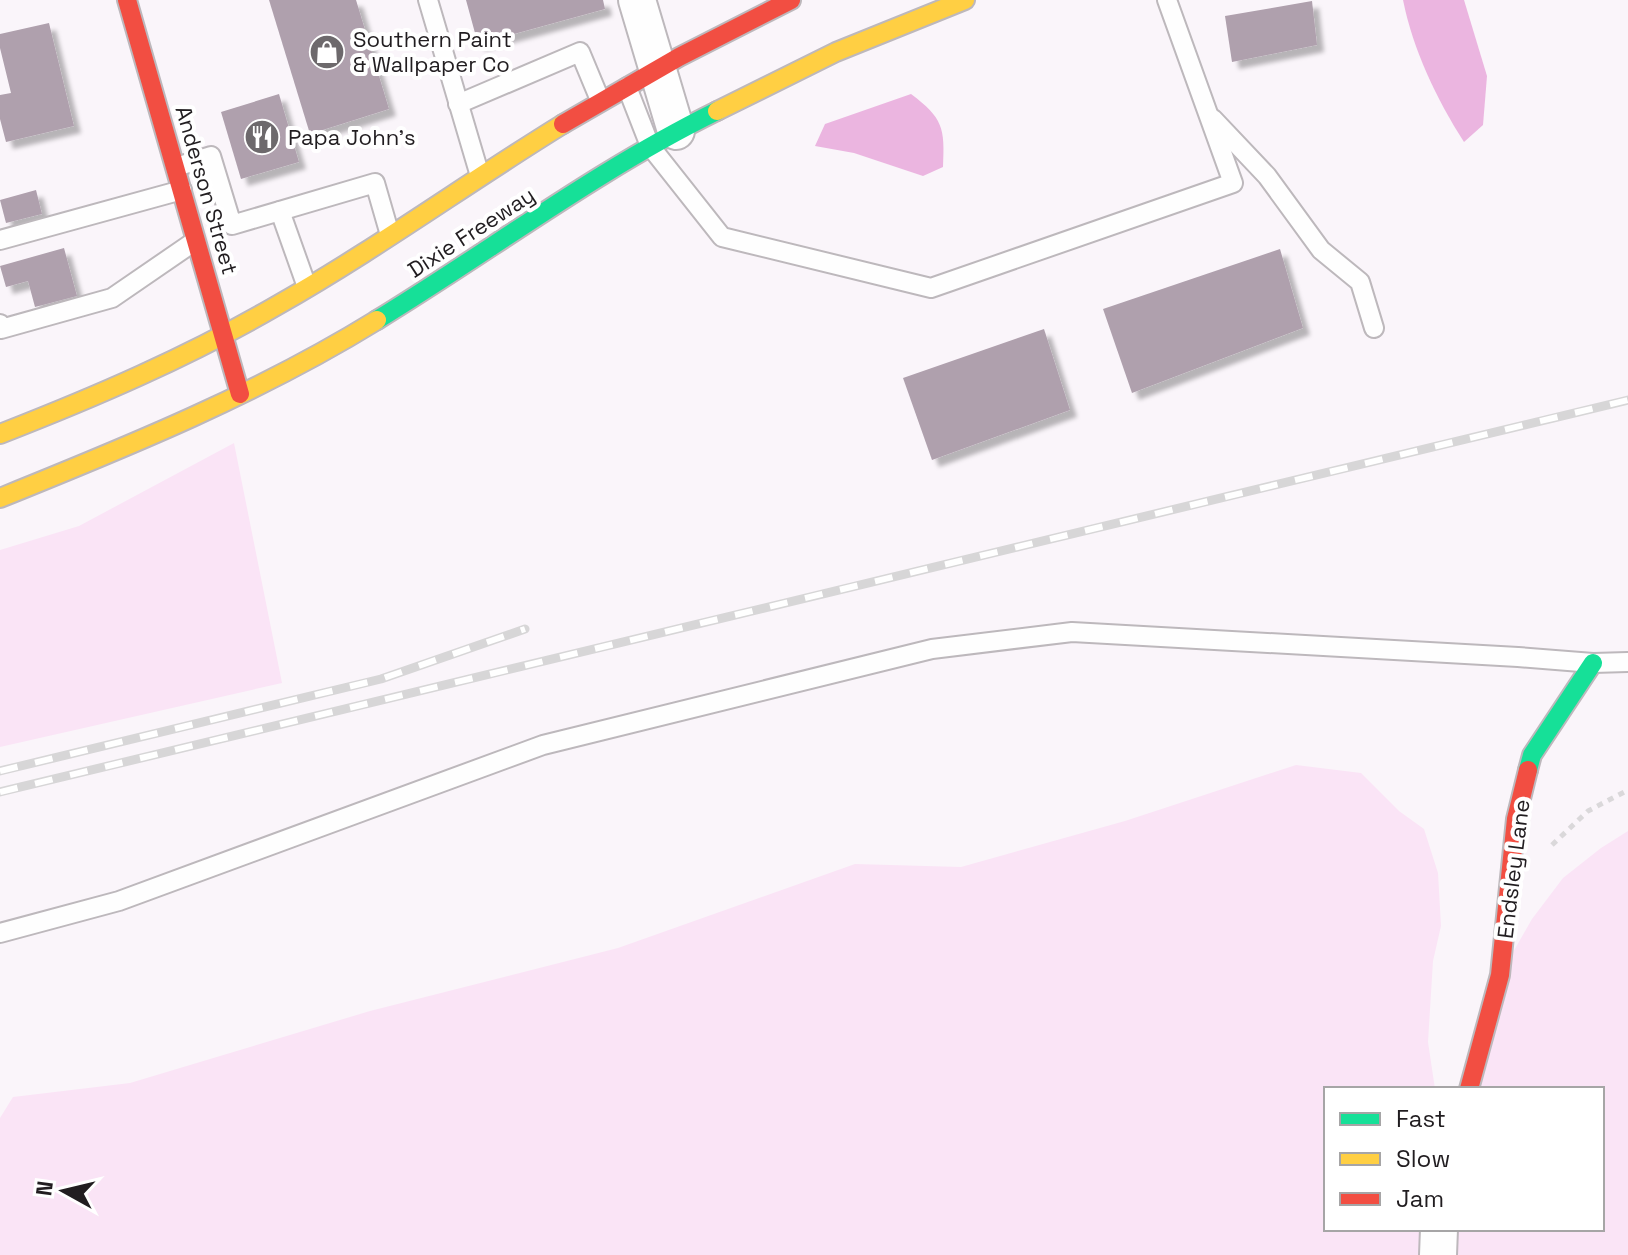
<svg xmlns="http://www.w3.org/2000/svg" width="1628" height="1255" viewBox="0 0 1628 1255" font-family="'Space Grotesk',sans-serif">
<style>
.green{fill:#fae4f6}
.water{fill:#ebb5e0}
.building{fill:#afa0ad;filter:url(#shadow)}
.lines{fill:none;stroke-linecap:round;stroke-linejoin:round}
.lane-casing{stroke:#bdb8bc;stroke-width:22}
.street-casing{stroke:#bdb8bc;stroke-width:40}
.fast-casing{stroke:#bdb8bc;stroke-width:22}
.slow-casing{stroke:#bdb8bc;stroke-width:22}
.jam-casing{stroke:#bdb8bc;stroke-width:22}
.path{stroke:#dad8da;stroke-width:5;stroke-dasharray:6 6;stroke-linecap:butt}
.lane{stroke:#fefefe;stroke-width:18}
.street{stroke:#fefefe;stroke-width:36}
.fast{stroke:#16e098;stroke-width:18}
.slow{stroke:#ffcf43;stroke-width:18}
.jam{stroke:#f24e42;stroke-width:18}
.rail-casing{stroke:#d7d6d7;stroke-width:9}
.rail{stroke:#fff;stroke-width:6;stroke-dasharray:18;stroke-linecap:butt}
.labels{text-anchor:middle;stroke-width:8;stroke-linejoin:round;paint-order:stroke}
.poi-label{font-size:22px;fill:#211d20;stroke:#fff;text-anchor:start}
.street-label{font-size:22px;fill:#211d20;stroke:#fff}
</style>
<defs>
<filter id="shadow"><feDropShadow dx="7" dy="7" stdDeviation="2" flood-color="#0004"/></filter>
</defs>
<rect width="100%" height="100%" fill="#faf5fa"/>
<g class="green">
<polygon points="234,443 282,683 0,747 0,550 79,526"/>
<polygon points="1296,765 1361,773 1399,811 1424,829 1438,873 1441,926 1433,961 1428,1042 1435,1089 1326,1089 1326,1229 1602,1229 1602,1089 1469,1089 1500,975 1532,919 1563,878 1601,848 1628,831 1628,1255 0,1255 0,1118 13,1097 130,1083 370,1011 618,948 855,864 961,867 1125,821"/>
</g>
<g class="water">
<path d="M1403 0H1464L1487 76 1483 125 1464 142C1437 100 1413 50 1403 0Z"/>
<path d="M911 94C943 118 945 128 943 167L923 176 854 153 815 146 825 124Z"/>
</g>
<g class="building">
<polygon points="269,0 356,0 389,109 310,134"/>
<polygon points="466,0 603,0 605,9 478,44"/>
<polygon points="1312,1 1317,45 1232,62 1225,16"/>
<polygon points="49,23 74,126 6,142 0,119 0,95 11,93 0,48 0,34"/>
<polygon points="279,94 299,162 241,179 221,112"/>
<polygon points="36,190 42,214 6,223 0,200"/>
<polygon points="64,248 77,296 35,307 28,281 6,287 0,266"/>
<polygon points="1280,249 1303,328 1132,393 1103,309"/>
<polygon points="1044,329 1070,410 932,460 903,378"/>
</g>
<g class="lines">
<defs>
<g id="lane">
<polyline points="428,0 480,176"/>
<polyline points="627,87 650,146 722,237 931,288 1233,183 1167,0"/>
<polyline points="458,104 580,52 600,100"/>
<polyline points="1213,119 1267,176 1321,250 1360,282 1374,328"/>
<polyline points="176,167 211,156 232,225 375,183 390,235"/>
<polyline points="280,211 307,287"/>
<polyline points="0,240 182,190"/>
<polyline points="0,324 1,329 112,298 195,241"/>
<polyline points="0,933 119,901 543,745 932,649 1072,632 1518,657 1593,663 1628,662"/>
</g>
<g id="street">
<polyline points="637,0 676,131"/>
<polyline points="1438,1255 1439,1229"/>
</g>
<g id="fast">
<path d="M377 320C490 251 597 170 717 111"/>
<polyline points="1528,770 1532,755 1593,663"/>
</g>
<g id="slow">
<polyline points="717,111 836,52 965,0"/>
<path d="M0 434C95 397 188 357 276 306 375 250 467 183 563 124"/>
<path d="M0 498C129 446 259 393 377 320"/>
</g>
<g id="jam">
<polyline points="127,0 240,394"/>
<polyline points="563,124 679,57 791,0"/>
<polyline points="1469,1089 1500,975 1516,819 1528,770"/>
</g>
</defs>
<use href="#lane" class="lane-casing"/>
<use href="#street" class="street-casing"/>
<use href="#fast" class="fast-casing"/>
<use href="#slow" class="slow-casing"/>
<use href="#jam" class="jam-casing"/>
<polyline class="path" points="1552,845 1588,811 1628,790"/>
<use href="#lane" class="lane"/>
<use href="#street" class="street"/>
<use href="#fast" class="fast"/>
<use href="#slow" class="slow"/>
<use href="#jam" class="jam"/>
<defs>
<g id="rail">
<polyline points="0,771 381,679 525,629"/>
<polyline points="0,792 1628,400"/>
</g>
</defs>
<use href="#rail" class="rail-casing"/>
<use href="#rail" class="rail"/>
</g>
<defs>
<symbol id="shop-disc" viewBox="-11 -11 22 22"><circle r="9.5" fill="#6d696c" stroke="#fff"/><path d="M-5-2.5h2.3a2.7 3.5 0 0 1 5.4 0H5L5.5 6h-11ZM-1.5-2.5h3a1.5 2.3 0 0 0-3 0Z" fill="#fff"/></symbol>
<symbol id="restaurant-disc" viewBox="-11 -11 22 22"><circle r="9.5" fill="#6d696c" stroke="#fff"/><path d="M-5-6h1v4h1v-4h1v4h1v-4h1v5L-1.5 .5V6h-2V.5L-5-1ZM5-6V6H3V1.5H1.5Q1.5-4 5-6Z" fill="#fff"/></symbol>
</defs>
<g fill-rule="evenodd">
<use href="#shop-disc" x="307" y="32" width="40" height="40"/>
<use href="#restaurant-disc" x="242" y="117" width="40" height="40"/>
</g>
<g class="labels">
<g class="poi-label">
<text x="353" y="47">Southern Paint<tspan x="353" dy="25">&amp; Wallpaper Co</tspan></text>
<text x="288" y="145">Papa John's</text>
</g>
<g class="street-label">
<text transform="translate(207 190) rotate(74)" y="8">Anderson Street</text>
<text transform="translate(471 232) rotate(-33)" y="8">Dixie Freeway</text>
<text transform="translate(1513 869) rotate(-83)" y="8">Endsley Lane</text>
</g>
</g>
<rect x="1324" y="1087" width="280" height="144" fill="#ffffff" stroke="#a6a5a6" stroke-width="2"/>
<rect x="1340" y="1113" width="40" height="12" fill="#16e098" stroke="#a6a5a6" stroke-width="2"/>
<text x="1396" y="1127" font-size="24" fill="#211d20">Fast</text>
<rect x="1340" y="1153" width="40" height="12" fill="#ffcf43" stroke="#a6a5a6" stroke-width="2"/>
<text x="1396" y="1167" font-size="24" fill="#211d20">Slow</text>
<rect x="1340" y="1193" width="40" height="12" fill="#f24e42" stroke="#a6a5a6" stroke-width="2"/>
<text x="1396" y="1207" font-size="24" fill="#211d20">Jam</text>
<g transform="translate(64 1191) rotate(278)" stroke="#ffffff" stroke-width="6" paint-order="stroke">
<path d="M0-6L14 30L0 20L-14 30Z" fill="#211d20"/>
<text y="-12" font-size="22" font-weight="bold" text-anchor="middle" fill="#211d20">N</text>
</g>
</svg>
